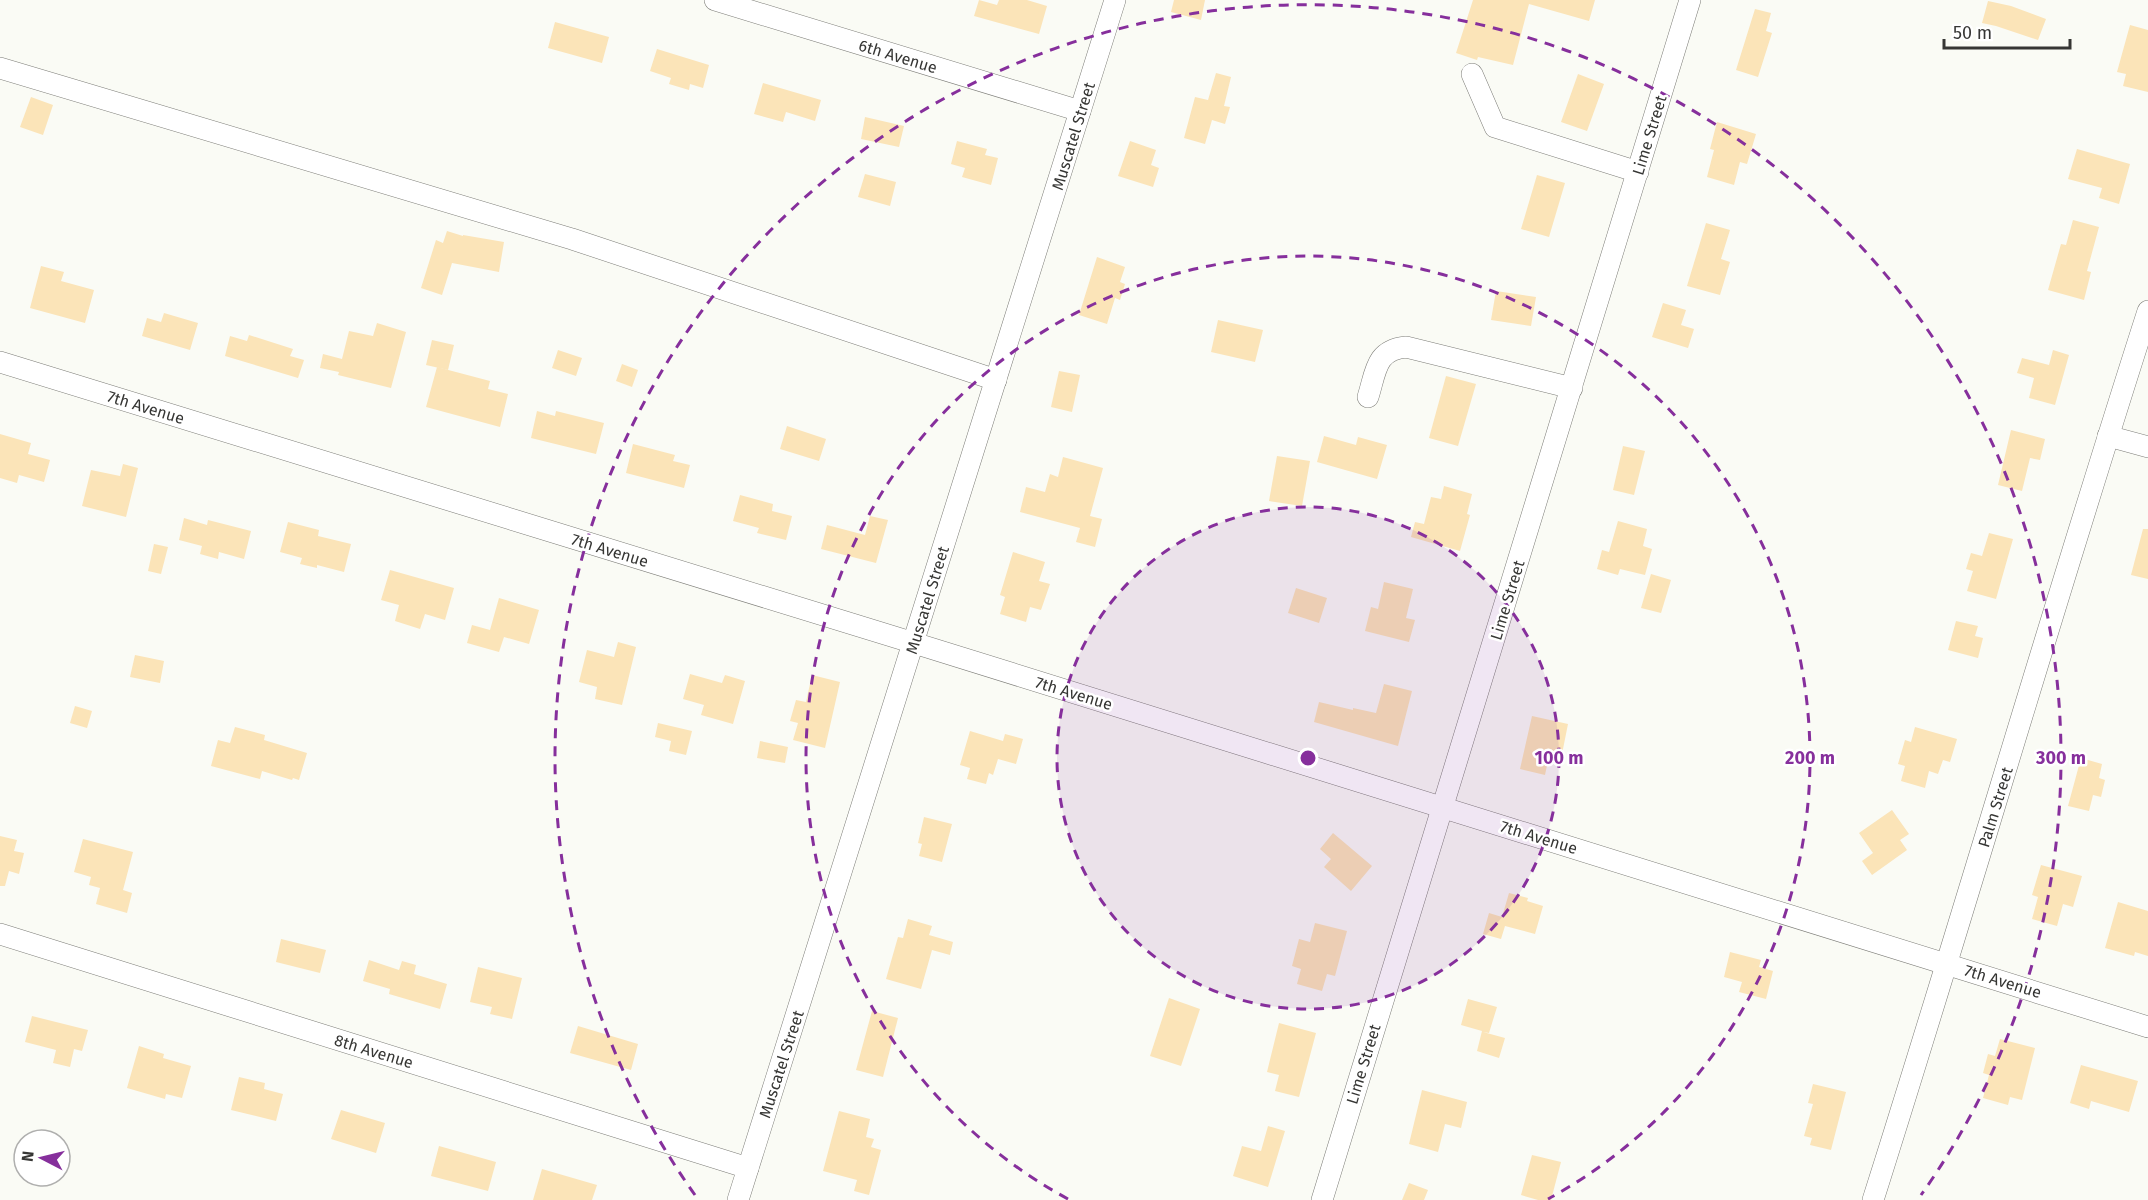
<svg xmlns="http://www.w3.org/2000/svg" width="2148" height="1200" viewBox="0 0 2148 1200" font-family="'Fira Sans',sans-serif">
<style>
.building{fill:#fbe4b8}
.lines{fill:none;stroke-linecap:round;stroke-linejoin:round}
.minor-casing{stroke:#7d7d78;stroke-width:22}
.minor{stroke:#fff;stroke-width:21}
.ring{fill:none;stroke:#862f9c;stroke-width:3;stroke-dasharray:10 8}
.labels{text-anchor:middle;stroke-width:5;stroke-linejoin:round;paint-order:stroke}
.street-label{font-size:16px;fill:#363634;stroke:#fff}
.centre{fill:#862f9c;stroke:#fff;stroke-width:3}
.ring-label{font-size:18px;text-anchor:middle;font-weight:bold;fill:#862f9c;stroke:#fff;stroke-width:5;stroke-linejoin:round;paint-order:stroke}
</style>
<rect width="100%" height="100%" fill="#fafbf5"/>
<g class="building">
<polygon points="979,0 997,5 999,0 1027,0 1047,6 1039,34 974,16"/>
<polygon points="1174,0 1205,0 1201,20 1171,12"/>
<polygon points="1473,0 1595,0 1589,21 1529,4 1513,65 1478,57 1477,60 1456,53"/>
<polygon points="1988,1 2011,6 2046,19 2038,40 1996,26 1982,23"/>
<polygon points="1755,9 1771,13 1766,31 1772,33 1758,77 1736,70"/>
<polygon points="555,22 609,37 602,63 548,48"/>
<polygon points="2130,25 2148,30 2148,92 2123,86 2126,74 2117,72"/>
<polygon points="657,49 709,65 703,88 690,84 689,90 669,84 671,78 650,71"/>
<polygon points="1216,73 1231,77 1224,106 1230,107 1225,124 1212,120 1205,144 1184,138 1195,97 1208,100"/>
<polygon points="1578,74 1604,84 1587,131 1561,122"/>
<polygon points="763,83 821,100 815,121 786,112 783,122 754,114"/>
<polygon points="31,97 53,105 43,135 20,127"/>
<polygon points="865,117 904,126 899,147 861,139"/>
<polygon points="1717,122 1756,134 1747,164 1740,162 1734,185 1707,177 1714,150 1710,149"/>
<polygon points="957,141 987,149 985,155 998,158 991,185 962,177 965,168 951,164"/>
<polygon points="1130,141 1156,150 1151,165 1159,168 1153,187 1118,176"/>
<polygon points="2077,149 2130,164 2119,204 2099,198 2102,188 2068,179"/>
<polygon points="865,174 896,182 890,206 858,197"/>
<polygon points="1537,175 1565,183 1549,237 1521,229"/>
<polygon points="2073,220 2099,227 2087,271 2091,272 2084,300 2048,290 2061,244 2066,245"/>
<polygon points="1706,223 1730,230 1721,259 1730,262 1720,295 1687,286"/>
<polygon points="447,231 463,236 463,235 504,242 499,272 452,263 442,295 421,288 436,240 443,243"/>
<polygon points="1097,257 1125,267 1120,282 1125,284 1120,300 1115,298 1107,324 1079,315"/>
<polygon points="41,266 64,272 61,281 94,290 85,323 30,308"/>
<polygon points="1496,291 1536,297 1531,326 1491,320"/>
<polygon points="1663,303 1686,310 1681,325 1694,329 1688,348 1652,337"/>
<polygon points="164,313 198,323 190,350 142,336 147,318 161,322"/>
<polygon points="1218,320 1263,330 1255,362 1211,352"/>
<polygon points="377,323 406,332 391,388 338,375 339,372 320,368 323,354 342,359 349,331 373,336"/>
<polygon points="249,335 293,349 290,356 304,360 298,378 225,356 230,336 247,341"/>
<polygon points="432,340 454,345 448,370 426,365"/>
<polygon points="558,350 582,358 576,376 552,368"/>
<polygon points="2053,350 2069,355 2055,405 2029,398 2034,378 2017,373 2022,358 2049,365"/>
<polygon points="622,364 638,370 632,387 616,381"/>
<polygon points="437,367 490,381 488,389 508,394 500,427 426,407"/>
<polygon points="1059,371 1080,375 1072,412 1051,407"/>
<polygon points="1446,376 1476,384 1458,446 1429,438"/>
<polygon points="537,411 555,416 556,411 604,423 596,454 531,438"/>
<polygon points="787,426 826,439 819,461 780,449"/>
<polygon points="2011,430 2045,439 2040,460 2030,458 2022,491 1998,485"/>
<polygon points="0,434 31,443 28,454 50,460 44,482 19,475 17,483 0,478"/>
<polygon points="1324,436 1356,445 1358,437 1387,445 1377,479 1317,462"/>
<polygon points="633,444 675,455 673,461 690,465 684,488 626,473"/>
<polygon points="1623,446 1645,451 1634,495 1613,490"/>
<polygon points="1277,456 1310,461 1302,506 1269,501"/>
<polygon points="1063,457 1103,468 1090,516 1102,519 1095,547 1076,542 1080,528 1020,512 1026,487 1045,492 1050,474 1058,477"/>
<polygon points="123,464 138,468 126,517 82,506 91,470 120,476"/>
<polygon points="1444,486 1472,494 1467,514 1470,515 1460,551 1411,537 1415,522 1424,524 1431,497 1441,499"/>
<polygon points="740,495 773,504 772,511 792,516 786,540 757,533 759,528 733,521"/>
<polygon points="870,516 888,520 876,563 821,549 827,525 865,535"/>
<polygon points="184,518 207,525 208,520 251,531 244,559 219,552 218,559 200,554 202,546 179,540"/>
<polygon points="1618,521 1647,529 1643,546 1652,549 1645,575 1620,569 1618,575 1597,569 1602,550 1609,552"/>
<polygon points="288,522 319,530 318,536 351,544 344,572 317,565 317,568 300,564 302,558 280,552"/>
<polygon points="2143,529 2148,529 2148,579 2131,575"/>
<polygon points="1989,533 2013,539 1996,599 1967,591 1973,571 1966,569 1971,553 1982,556"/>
<polygon points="154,544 168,547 161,574 148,571"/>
<polygon points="1013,552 1045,562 1039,581 1050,584 1041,610 1030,607 1026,622 1000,614 1005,597 1000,595"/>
<polygon points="390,570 454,588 445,620 425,614 420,629 395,621 399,605 381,600"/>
<polygon points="1651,574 1671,580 1661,613 1641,608"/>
<polygon points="1384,582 1413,589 1406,618 1415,620 1409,642 1365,631 1371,607 1378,609"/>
<polygon points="1296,588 1327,598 1319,623 1288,613"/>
<polygon points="499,598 539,610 529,644 504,637 499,652 467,643 472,625 490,630"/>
<polygon points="1956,621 1978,626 1975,636 1983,638 1978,658 1948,650"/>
<polygon points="618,642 636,647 622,705 595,699 597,687 579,682 587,650 614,657"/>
<polygon points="135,655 164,661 160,683 130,677"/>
<polygon points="690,674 722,683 725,675 745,681 733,724 701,715 704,705 683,699"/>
<polygon points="812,675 840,682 825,748 793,740 798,723 790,721 796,700 806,702"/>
<polygon points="1384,684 1412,691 1398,746 1314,722 1319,702 1353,710 1353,708 1376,713"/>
<polygon points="75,706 92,711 87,728 70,723"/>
<polygon points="1532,716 1568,724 1561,759 1549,756 1545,775 1520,769"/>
<polygon points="658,723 692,731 686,755 669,751 671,741 655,737"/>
<polygon points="235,727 265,735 264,740 307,753 299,780 293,778 292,780 262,771 260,779 211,766 218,740 230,743"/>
<polygon points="1915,727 1957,739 1950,762 1943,760 1938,774 1929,771 1925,788 1901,781 1905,766 1898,764 1905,740 1911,742"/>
<polygon points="970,731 1003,741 1005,734 1023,739 1016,764 998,759 993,775 989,773 986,784 967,779 970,768 960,765"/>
<polygon points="760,741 788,747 785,763 757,758"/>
<polygon points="2081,758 2102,764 2099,778 2105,780 2101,797 2093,795 2089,811 2068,806"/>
<polygon points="1892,810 1909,834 1900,840 1907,850 1872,875 1862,861 1873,853 1859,833"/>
<polygon points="924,817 952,824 942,862 919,856 922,844 918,843"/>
<polygon points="1333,833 1372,866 1351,891 1324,867 1331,859 1320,849"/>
<polygon points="0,836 17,840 14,851 24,853 19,874 9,871 5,886 0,886"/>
<polygon points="83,839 133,852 123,890 132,893 127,913 96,904 100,888 89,885 91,877 74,872"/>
<polygon points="2041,865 2082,876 2073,907 2063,904 2057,926 2032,919 2038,897 2032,895"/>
<polygon points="1509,893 1528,898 1527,901 1543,906 1535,934 1505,926 1501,939 1483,934 1489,913 1502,917"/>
<polygon points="2118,902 2148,911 2148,956 2135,952 2134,956 2105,948"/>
<polygon points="908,919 932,926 929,935 953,942 950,955 932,950 921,989 886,979 898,937 903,938"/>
<polygon points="1315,923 1347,931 1335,976 1327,974 1322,991 1297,984 1301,969 1292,966 1299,939 1310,942"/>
<polygon points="281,939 326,950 320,973 276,962"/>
<polygon points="1730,952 1761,960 1759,967 1773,971 1766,999 1739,992 1742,982 1724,977"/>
<polygon points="369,960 399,970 402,961 416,965 414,974 447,984 440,1009 389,994 390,989 363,981"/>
<polygon points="478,967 522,978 512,1019 490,1014 492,1007 470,1002"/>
<polygon points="1169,998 1200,1009 1181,1066 1150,1056"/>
<polygon points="1468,999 1497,1007 1489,1033 1483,1032 1505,1038 1499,1058 1477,1051 1482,1031 1461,1025"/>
<polygon points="872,1011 898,1018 883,1077 856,1070"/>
<polygon points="32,1016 88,1030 82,1051 74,1049 70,1067 53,1063 56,1050 25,1042"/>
<polygon points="1279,1023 1316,1033 1299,1097 1275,1091 1279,1075 1267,1072"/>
<polygon points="578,1026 638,1044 631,1070 570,1053"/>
<polygon points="2000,1039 2035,1048 2022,1100 2010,1097 2008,1105 1983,1098 1989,1075 1983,1073 1988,1054 1995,1056"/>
<polygon points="139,1046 164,1054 163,1058 191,1066 182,1098 166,1094 165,1099 127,1088"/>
<polygon points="2081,1065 2138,1081 2129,1112 2091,1101 2089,1109 2070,1103"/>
<polygon points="239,1077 265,1083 264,1089 283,1094 276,1121 231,1110"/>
<polygon points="1813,1084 1846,1092 1831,1150 1810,1145 1812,1138 1804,1136 1813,1104 1808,1103"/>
<polygon points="1422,1090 1467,1102 1461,1128 1445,1124 1438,1152 1409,1144"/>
<polygon points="341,1110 385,1123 376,1153 331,1139"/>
<polygon points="839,1111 870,1119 866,1137 874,1139 871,1147 881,1150 869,1195 854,1191 857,1180 823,1171"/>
<polygon points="1268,1126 1285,1131 1268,1187 1233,1176 1242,1146 1261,1151"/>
<polygon points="439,1146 496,1162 488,1191 431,1176"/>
<polygon points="1532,1155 1561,1162 1551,1200 1538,1200 1521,1195"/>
<polygon points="542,1169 597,1185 592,1200 533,1200"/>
<polygon points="1409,1183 1428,1190 1424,1200 1402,1200"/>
</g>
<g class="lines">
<defs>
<g id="minor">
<polyline points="715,0 1080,111"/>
<polyline points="0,68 572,239 996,380"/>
<polyline points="1472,74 1495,127 1638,172"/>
<polyline points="0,362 914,643 2148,1027"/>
<path d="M1368 397C1376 372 1375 350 1406 347L1572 388"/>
<polyline points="2108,436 2148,447"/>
<polyline points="0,934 748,1168"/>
<polyline points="738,1200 1115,0"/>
<polyline points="1322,1200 1690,0"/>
<path d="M1873 1200C1967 904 2053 606 2148 311"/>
</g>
</defs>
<use href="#minor" class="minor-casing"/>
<use href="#minor" class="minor"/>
</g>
<circle cx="1308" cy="758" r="251" fill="#862f9c" fill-opacity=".12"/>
<g class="ring">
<circle cx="1308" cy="758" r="251"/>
<path d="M1068 1199A502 502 0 1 1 1548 1199"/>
<path d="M695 1195A753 753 0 1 1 1921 1195"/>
</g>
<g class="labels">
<g class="street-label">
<text transform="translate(898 56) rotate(17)" y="6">6th Avenue</text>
<text transform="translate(1649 135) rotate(-73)" y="6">Lime Street</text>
<text transform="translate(1073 136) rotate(-73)" y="6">Muscatel Street</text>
<text transform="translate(146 407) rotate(17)" y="6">7th Avenue</text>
<text transform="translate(610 550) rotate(17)" y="6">7th Avenue</text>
<text transform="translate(927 600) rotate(-73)" y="6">Muscatel Street</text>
<text transform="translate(1507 600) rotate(-73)" y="6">Lime Street</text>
<text transform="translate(1074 693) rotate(17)" y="6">7th Avenue</text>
<text transform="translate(1995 807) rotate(-73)" y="6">Palm Street</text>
<text transform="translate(1539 837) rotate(17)" y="6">7th Avenue</text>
<text transform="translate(2003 981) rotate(17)" y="6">7th Avenue</text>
<text transform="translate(374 1051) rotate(17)" y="6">8th Avenue</text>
<text transform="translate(781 1064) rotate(-72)" y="6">Muscatel Street</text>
<text transform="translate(1363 1064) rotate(-73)" y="6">Lime Street</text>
</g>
</g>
<circle cx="1308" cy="758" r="9" class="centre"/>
<g class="ring-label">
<text x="1559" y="764">100 m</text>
<text x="1810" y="764">200 m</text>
<text x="2061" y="764">300 m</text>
</g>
<g transform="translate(42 1158) rotate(277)"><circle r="28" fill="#ffffff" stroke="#afafae" stroke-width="1.5"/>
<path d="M0-4.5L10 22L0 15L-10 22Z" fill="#862f9c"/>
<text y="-9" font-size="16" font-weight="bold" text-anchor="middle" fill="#363634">N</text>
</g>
<path d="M1944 39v9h126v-9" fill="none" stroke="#363634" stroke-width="3"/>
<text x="1953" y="39" font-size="18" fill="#363634" stroke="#ffffff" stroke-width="4.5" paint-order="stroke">50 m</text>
</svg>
